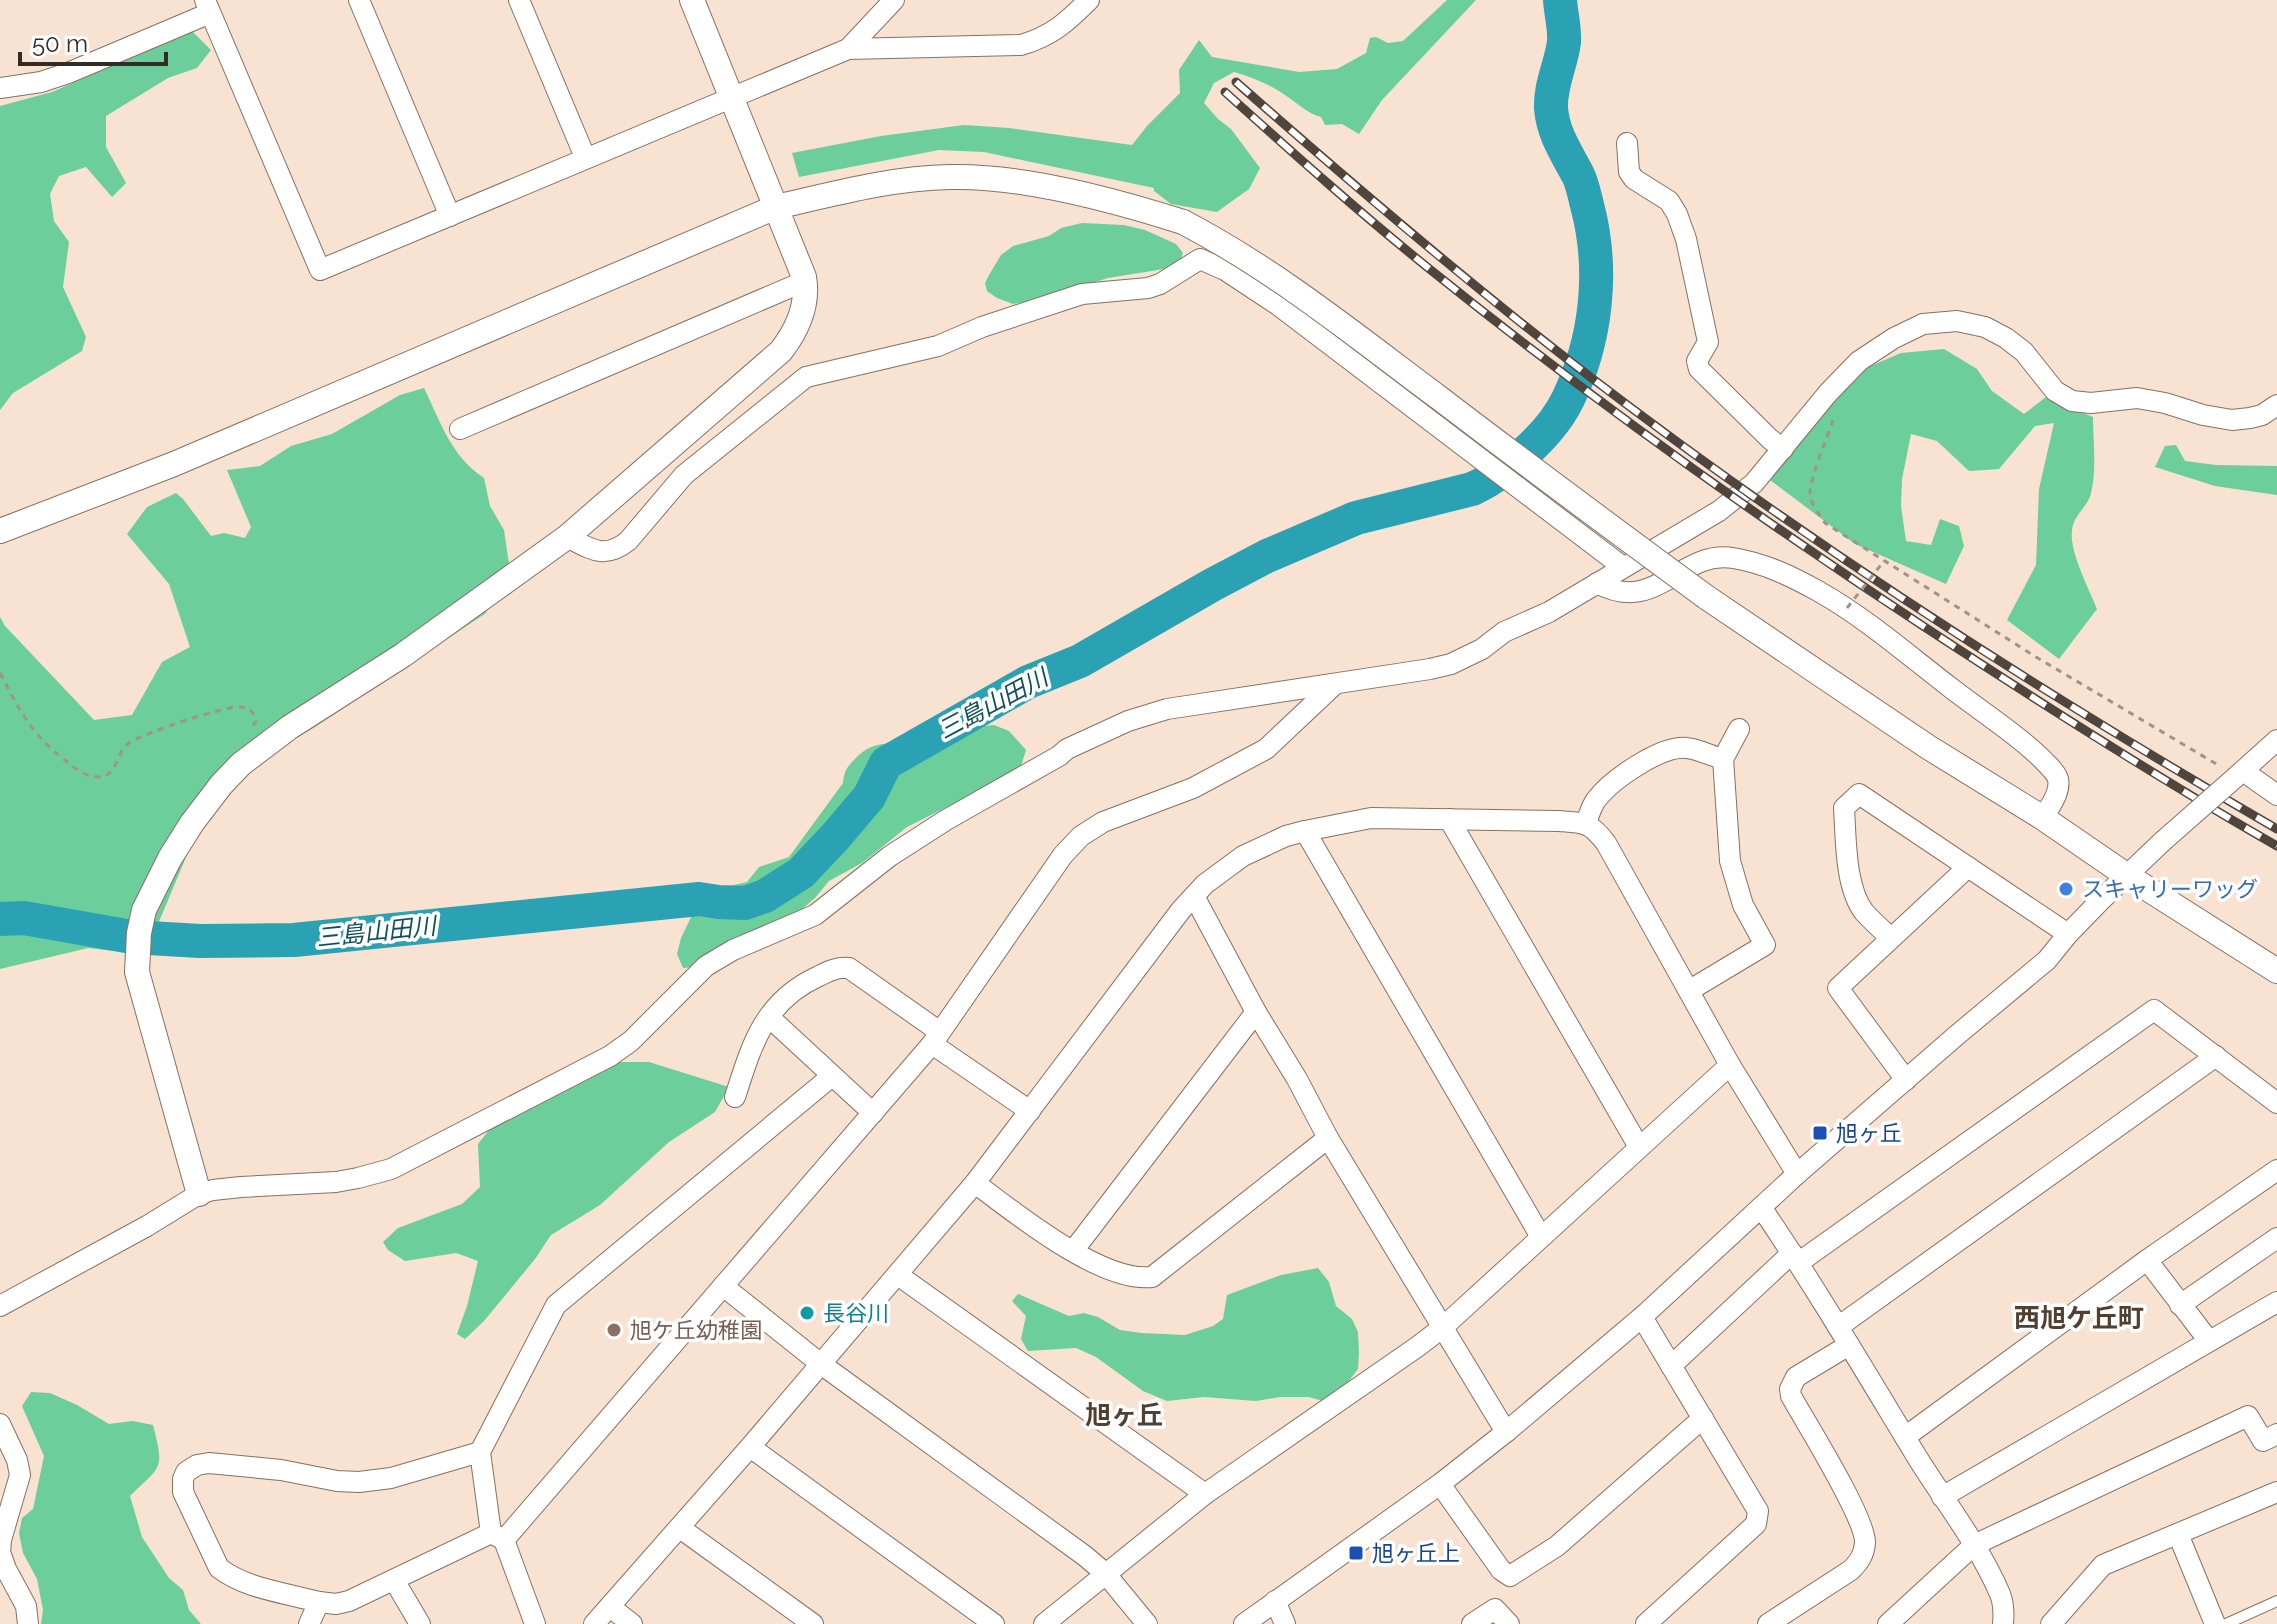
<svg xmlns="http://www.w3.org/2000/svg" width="2277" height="1624" viewBox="0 0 2277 1624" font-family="Raleway,'Noto Sans JP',sans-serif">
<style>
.green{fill:#6cce9a}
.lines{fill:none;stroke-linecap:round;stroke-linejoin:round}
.river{stroke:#2aa2b4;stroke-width:34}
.service-casing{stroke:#857162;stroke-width:12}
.minor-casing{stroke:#857162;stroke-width:22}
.tertiary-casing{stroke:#857162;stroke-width:26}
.path{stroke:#a29287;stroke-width:3;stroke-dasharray:6 6;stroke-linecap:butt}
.service{stroke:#fff;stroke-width:10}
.minor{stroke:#fff;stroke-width:20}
.tertiary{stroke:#fff;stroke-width:24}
.rail-casing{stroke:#4f453d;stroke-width:9}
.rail{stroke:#fff;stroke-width:6;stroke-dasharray:18;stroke-linecap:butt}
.minor-bridge-casing{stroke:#857162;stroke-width:22;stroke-linecap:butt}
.tertiary-bridge-casing{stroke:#857162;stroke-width:26;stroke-linecap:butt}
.path-bridge{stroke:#a29287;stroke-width:3;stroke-dasharray:6 6;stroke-linecap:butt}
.minor-bridge{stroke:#fff;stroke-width:20}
.tertiary-bridge{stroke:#fff;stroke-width:24}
.shop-dot{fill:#3f7fe0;stroke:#fff;stroke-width:3}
.transit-dot{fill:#1a4fb4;stroke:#fff;stroke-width:3}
.culture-dot{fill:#0f9aa8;stroke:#fff;stroke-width:3}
.education-dot{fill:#8d6e63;stroke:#fff;stroke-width:3}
.labels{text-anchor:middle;stroke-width:7;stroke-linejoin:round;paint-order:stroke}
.shop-label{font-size:22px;fill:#366cbe;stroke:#fff;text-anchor:start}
.transit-label{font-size:22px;fill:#164399;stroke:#fff;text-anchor:start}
.culture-label{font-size:22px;fill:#0d838f;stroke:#fff;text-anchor:start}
.education-label{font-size:22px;fill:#785e54;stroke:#fff;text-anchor:start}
.water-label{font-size:24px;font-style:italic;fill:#0f515b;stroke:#fff}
.quarter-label{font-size:26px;font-weight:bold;fill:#513f32;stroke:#fff}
</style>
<rect width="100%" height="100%" fill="#f8e2d2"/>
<g class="green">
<path d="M1447 0H1476L1382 100 1359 134 1342 124 1325 125 1321 117C1306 113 1295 101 1282 93 1267 83 1251 77 1234 72L1214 83 1204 103 1218 119 1231 129 1260 168 1249 189 1217 212 1171 204 1154 191V188L984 152 939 150 799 177 792 153 881 136 964 125 1009 128 1132 145 1147 126 1180 93 1179 70 1199 40 1212 57 1299 72 1337 69 1366 53 1370 38 1376 37 1388 43 1403 41Z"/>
<polygon points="192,31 211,50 197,68 168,78 106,116 106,147 126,183 112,197 86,167 59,176 50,194 54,221 69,242 63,287 86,337 82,351 13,393 0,410 0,106 52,92"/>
<polygon points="1082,223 1124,225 1145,230 1176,244 1183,253 1181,259 1164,269 1108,278 1038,300 1013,304 997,298 987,291 985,283 989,275 1001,255 1013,246 1049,236 1061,228"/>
<path d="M1944 349 1977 369 1992 391 2024 414 2046 397 2093 417C2093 441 2097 469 2091 493 2088 507 2073 515 2072 531 2069 551 2089 589 2097 609L2059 659 2007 620 2036 565 2039 489 2054 423 2035 426 1999 469 1969 471 1937 441 1911 434 1902 479 1901 506 1906 541 1931 545 1940 519 1959 526 1964 546 1946 584 1855 544 1770 480 1814 421 1854 373 1901 353Z"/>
<path d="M424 388C441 423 451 456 484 478L490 506 504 530 509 564 486 613 315 727 266 756 199 826 158 924 131 927 114 951 88 948 0 969V617L5 626 94 720 132 715 162 662 190 647 169 584 127 534 147 507 176 493 183 499 211 536 224 533 245 538 251 527 227 470 260 466 291 446 332 434 400 395Z"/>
<polygon points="2176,445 2185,461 2216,465 2277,466 2277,495 2215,486 2155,467 2165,446"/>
<path d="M994 725 1009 731 1026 750 1021 766 987 787 907 827 862 863 829 881 815 898 794 916 738 936 721 945 709 958 694 967 683 968 677 954 681 938 696 907 713 890 747 882 759 867 789 857 843 783C844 772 846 768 854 760 875 735 905 744 934 751L943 745 954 729Z"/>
<polygon points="618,1062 649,1062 729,1087 715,1112 669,1142 600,1205 551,1235 535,1259 484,1321 465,1339 457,1334 467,1306 478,1261 456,1253 405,1261 388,1250 383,1242 398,1228 462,1204 480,1187 478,1144 504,1111"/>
<polygon points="1318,1268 1329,1282 1336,1306 1352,1319 1358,1332 1359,1354 1358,1369 1339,1394 1323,1401 1309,1397 1280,1397 1256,1401 1204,1397 1167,1401 1143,1391 1096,1357 1076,1348 1028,1351 1021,1339 1026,1316 1012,1301 1018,1294 1069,1316 1084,1313 1098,1317 1120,1330 1141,1333 1185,1335 1213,1326 1223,1319 1227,1295 1281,1275"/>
<path d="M31 1392 50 1393 77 1405 109 1424 133 1421 153 1425C165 1471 161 1465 130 1496L142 1537 169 1578 183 1590 189 1610 201 1624H41L43 1610 37 1579 23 1553 19 1533 22 1518 33 1509 44 1456 22 1406Z"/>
</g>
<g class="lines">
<path class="river" d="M0 919 24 918 132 937 200 941 294 940 699 899 719 902 745 903 765 896 801 873 835 837 869 797 886 763 1028 682 1080 661 1212 585 1267 556 1356 518 1472 489C1486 483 1496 476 1508 467 1531 449 1555 426 1568 399 1596 341 1604 272 1588 209 1585 198 1583 185 1578 175 1566 152 1553 134 1551 108 1550 85 1561 65 1564 42 1565 28 1561 14 1560 0"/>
<defs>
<polyline id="service" points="2226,1624 2277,1601"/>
<g id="minor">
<path d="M205 0 320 270 848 49 1021 45C1052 36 1067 22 1089 0"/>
<polyline points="359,0 450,216"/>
<polyline points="519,0 585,157"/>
<polyline points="848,49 894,0"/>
<polyline points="0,88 41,82 68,73 210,13"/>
<polyline points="1627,143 1629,172 1634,179 1669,201 1677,214 1686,239 1708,342 1697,361 1699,369 1770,439 1783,449"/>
<polyline points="460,429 805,281"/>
<path d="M567 537C591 549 604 560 628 541L684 475 806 377 938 346 982 327 1082 294 1148 288 1160 284 1200 259 1225 270 1278 305 1623 567"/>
<path d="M1597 583C1656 616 1681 549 1733 558 1764 563 1791 576 1818 591 1866 618 1908 655 1951 688 1982 712 2021 737 2047 764 2050 767 2057 775 2058 779 2061 793 2049 807 2043 818"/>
<polyline points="2243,771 2277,795"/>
<polyline points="2237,776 2277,740"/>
<polyline points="1449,819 1639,1147"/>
<path d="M1586 823C1589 815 1591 807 1596 800 1611 780 1661 745 1687 748 1698 749 1711 756 1723 759"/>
<polyline points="1305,831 1541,1237"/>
<polyline points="1194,896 1256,1012 1297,1079 1328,1138 1506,1432"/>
<path d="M1891 938C1882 930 1872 921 1864 912 1845 887 1846 839 1844 808L1859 794 2068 934"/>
<polyline points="1690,990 1765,945 1743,905 1730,861 1723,759 1739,729"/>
<polyline points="769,1017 873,1113"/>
<polyline points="932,1044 1030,1111"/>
<polyline points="1906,1080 1838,988 1968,867"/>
<path d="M735 1097C752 1044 764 1001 819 976 829 971 837 967 849 968L940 1032"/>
<path d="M975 1183C1015 1213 1101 1283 1152 1277L1328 1138"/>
<path d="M1761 1207C1816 1288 1866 1373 1917 1457 1945 1502 1979 1545 2000 1594 2004 1604 2004 1613 2003 1624"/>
<polyline points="1073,1251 1256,1012"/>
<polyline points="2147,1260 2209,1341"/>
<polyline points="1798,1263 2154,1010 2277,1103"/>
<polyline points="898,1275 1205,1494"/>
<polyline points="723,1286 821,1364 1085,1556 1105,1573 1147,1624"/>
<polyline points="2180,1305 2277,1238"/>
<polyline points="0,1306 147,1226 199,1194 213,1190 241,1187 336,1182 358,1178 391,1169 610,1056 631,1041 706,966 733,950 815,915 890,856 946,820 1059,756 1067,749 1128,721 1167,709 1430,669 1451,664 1482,649 1504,632 1549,612 1719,511 1754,483 1828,393 1859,361 1894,338 1923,324 1957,321 1985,327 2006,338 2024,352 2055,391 2072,401 2091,403 2137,398 2165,403 2203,415 2232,420 2250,418 2262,415 2277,405"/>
<polyline points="1642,1317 1758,1511 1756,1524 1646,1624"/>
<polyline points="1838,1327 2216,1056"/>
<polyline points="1671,1366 1792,1253"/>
<polyline points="0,1424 17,1460 20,1475 1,1540 0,1552 6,1569 26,1606 28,1624"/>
<polyline points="1905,1437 2147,1260 2277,1170"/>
<polyline points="750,1447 994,1624"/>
<polyline points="480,1452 556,1305 832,1076"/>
<polyline points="1440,1484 1501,1570 1510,1576 1557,1546 1703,1418"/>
<polyline points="1942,1497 2277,1302"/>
<polyline points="680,1528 813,1624"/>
<polyline points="2178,1534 2215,1624"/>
<polyline points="504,1540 932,1044 1063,855 1081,836 1103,822 1193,788 1266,749 1335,684"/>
<polyline points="394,1580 420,1624"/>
<polyline points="1275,1601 1285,1624"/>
<path d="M319 1602C287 1593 246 1589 219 1568L183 1492V1479L186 1472 197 1465 209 1463 281 1470 337 1481 359 1482 391 1478 480 1452 491 1533 504 1540 535 1624"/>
<polyline points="610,1607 632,1624"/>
<polyline points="309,1624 319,1602 336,1604 349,1601 491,1533"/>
<path d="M594 1624 750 1447 975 1183 1181 910 1205 884 1243 856 1286 836 1305 831 1371 818 1559 821C1585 823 1590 822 1606 843L1730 1065 1797 1174"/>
<polyline points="1044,1624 1205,1494 1417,1347 1442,1328 1730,1065"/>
<polyline points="1244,1624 1440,1484 1506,1432 1642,1317 1797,1174 1957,1035 2047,960 2068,934 2100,901 2163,841"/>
<polyline points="1472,1624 1495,1609 1509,1624"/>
<path d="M1768 1624 1851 1570C1859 1562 1864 1555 1865 1543 1866 1518 1806 1423 1791 1396L1790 1389 1796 1377 1849 1345"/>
<polyline points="1888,1624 1974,1545 2248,1416 2263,1441 2277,1434"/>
<polyline points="2051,1624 2103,1565 2277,1492"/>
</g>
<g id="tertiary">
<path d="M0 531 174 464 776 207C833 194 891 178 950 177 1023 175 1114 200 1183 222"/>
<polyline points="1706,597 1928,747 2043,818 2126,875 2277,971"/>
<path d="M199 1194 137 972 139 933 144 910 170 858 192 823 221 785 241 764 290 727 403 655 567 537 781 351C798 329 809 305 804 277L692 0"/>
</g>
</defs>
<use href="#service" class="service-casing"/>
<use href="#minor" class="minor-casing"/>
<use href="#tertiary" class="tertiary-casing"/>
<g class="path">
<path d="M1833 420C1828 436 1809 480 1810 494 1811 505 1820 515 1825 523L2036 657 2218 765"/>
<path d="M0 673C20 711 31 734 66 761 74 768 86 777 98 777 117 778 116 752 129 743 141 734 224 706 240 707 249 707 254 712 256 721L252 727"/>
</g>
<use href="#service" class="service"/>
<use href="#minor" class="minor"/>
<use href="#tertiary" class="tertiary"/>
<defs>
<g id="rail">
<path d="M1236 82C1352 184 1470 285 1593 379 1809 544 2042 693 2277 829"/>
<path d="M1225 92C1293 153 1361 214 1432 271 1590 398 1754 515 1923 626 2039 702 2156 777 2277 846"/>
</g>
</defs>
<use href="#rail" class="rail-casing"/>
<use href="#rail" class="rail"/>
<defs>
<polyline id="minor-bridge" points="2163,841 2237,776"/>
<path id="tertiary-bridge" d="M1183 222C1275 270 1355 335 1438 397 1527 465 1616 531 1706 597"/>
</defs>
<use href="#minor-bridge" class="minor-bridge-casing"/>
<use href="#tertiary-bridge" class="tertiary-bridge-casing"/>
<polyline class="path-bridge" points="1847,608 1884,561"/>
<use href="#minor-bridge" class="minor-bridge"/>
<use href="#tertiary-bridge" class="tertiary-bridge"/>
</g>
<circle class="shop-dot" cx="2066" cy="889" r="8"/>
<g class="transit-dot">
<rect x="1812" y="1125" width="16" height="16" rx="4"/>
<rect x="1348" y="1545" width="16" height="16" rx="4"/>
</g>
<circle class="culture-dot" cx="807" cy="1313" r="8"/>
<circle class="education-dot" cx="614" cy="1330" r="8"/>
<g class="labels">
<g class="shop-label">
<text x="2082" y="897">スキャリーワッグ</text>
</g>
<g class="transit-label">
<text x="1836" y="1141">旭ヶ丘</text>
<text x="1372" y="1561">旭ヶ丘上</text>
</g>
<g class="culture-label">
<text x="823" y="1321">長谷川</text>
</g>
<g class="education-label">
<text x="630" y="1338">旭ケ丘幼稚園</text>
</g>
<g class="water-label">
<text transform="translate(993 704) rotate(-28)" y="8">三島山田川</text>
<text transform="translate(376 932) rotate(-6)" y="8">三島山田川</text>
</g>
<g class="quarter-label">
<text x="2079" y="1327">西旭ケ丘町</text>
<text x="1124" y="1424">旭ヶ丘</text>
</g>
</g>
<path d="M20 52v12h146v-12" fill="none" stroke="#332b25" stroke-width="4"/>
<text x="32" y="52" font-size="24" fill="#332b25" stroke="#ffffff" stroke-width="6" paint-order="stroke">50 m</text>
</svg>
